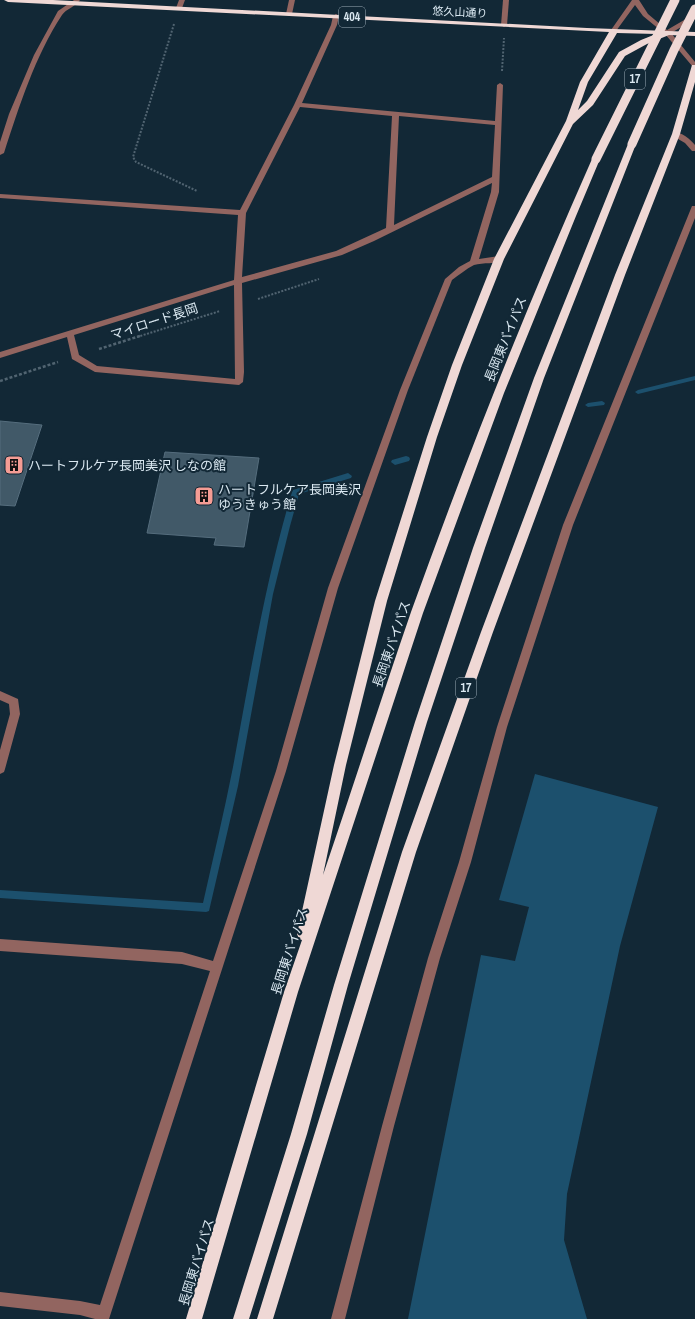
<svg xmlns="http://www.w3.org/2000/svg" width="695" height="1319" viewBox="0 0 695 1319" font-family="'Archivo Narrow','Noto Sans JP',sans-serif">
<style>
.water{fill:#1c506d}
.lines{fill:none;stroke-linecap:round;stroke-linejoin:round}
.stream{fill:#1c506d;fill-rule:evenodd}
.building{fill:#415968;stroke:#556d7d}
.path-far1{stroke:#516471;stroke-width:2;stroke-dasharray:2 1.5;stroke-linecap:butt}
.path{stroke:#516471;stroke-width:2.5;stroke-dasharray:3 2;stroke-linecap:butt}
.minor{fill:#926560;fill-rule:evenodd}
.highway{fill:#efd8d5;fill-rule:evenodd}
.highway-bridge{stroke:#efd8d5;stroke-width:9}
.labels{text-anchor:middle;stroke-width:4;stroke-linejoin:round;paint-order:stroke}
.far-street-label{font-size:11px;fill:#dae8f1;stroke:#122836}
.shield{fill:#122836;stroke:#9eaeb9;stroke-width:1}
.shield-label{font-size:12px;font-weight:bold;fill:#dae8f1}
.street-label{font-size:13px;fill:#dae8f1;stroke:#122836}
.poi-label{font-size:13px;fill:#dae8f1;stroke:#122836;text-anchor:start}
</style>
<rect width="100%" height="100%" fill="#122836"/>
<polygon class="water" points="535,774 658,807 620,946 567,1194 564,1240 587,1319 408,1319 481,955 515,961 529,907 499,900"/>
<g class="lines">
<g class="stream">
<polygon points="695,376 695,380 638,394 635,392 638,390"/>
<polygon points="602,401 605,403 604,405 588,407 585,405 588,403"/>
<polygon points="406,456 409,457 410,459 409,461 395,465 391,462 392,460"/>
<path d="M348 473 352 476 351 478 299 494 290 526 273 594 238 786 209 911 206 912 0 898V890L203 903C213 858 224 813 233 767 250 675 265 582 292 492L293 490Z"/>
</g>
</g>
<g class="building">
<polygon points="0,421 42,425 15,506 0,505"/>
<polygon points="165,452 259,458 244,547 214,545 216,538 147,533"/>
</g>
<g class="lines">
<g class="path-far1">
<polyline points="174,24 133,157 136,162 197,191"/>
<polyline points="502,71 504,38"/>
<polyline points="258,299 319,279"/>
<polyline points="137,337 220,311"/>
</g>
<g class="path">
<polyline points="99,349 140,336"/>
<polyline points="0,381 58,362"/>
</g>
<g class="minor">
<path d="M74 0H80C75 7 66 9 62 15 35 56 19 107 4 153L0 155V142L9 114 34 55 58 11Z"/>
<polygon points="179,0 185,0 182,8 179,10 176,8"/>
<polygon points="289,0 295,0 292,14 289,16 286,14"/>
<polygon points="503,0 509,0 507,25 504,27 501,25"/>
<polygon points="632,0 639,0 648,14 667,30 691,16 695,16 695,19 671,33 695,62 695,68 693,67 665,34 643,16 635,5 616,31 612,31 611,30"/>
<path d="M336 14 339 16 337 25 302 103 495 121 497 85 500 83 503 85 499 192 479 259 499 256 503 259C497 265 483 262 474 265 466 269 459 275 452 280L408 390 338 588 286 771 109 1319H95L80 1315 0 1306V1292L80 1301 100 1305 210 971 182 964 0 951V939L182 952 213 961 276 771 328 588 400 390 445 279 459 267 470 261 491 192 492 183 374 241 342 255 242 283 244 372 243 382 239 385 95 372 72 359 67 337 0 358V352L234 280 238 215 0 198V194L240 210 294 105 331 25 333 16ZM300 107 392 116 386 228 336 251 242 277 246 213ZM399 116 495 125 492 177 394 225ZM234 285 235 379 97 366 79 355 74 335Z"/>
<path d="M673 132C682 132 690 139 695 145V151H692L685 143 673 136Z"/>
<polygon points="692,206 695,206 695,218 573,525 507,727 471,862 440,958 394,1126 345,1319 331,1319 382,1126 428,958 459,862 497,727 563,525"/>
<polygon points="0,691 18,699 20,714 5,769 4,772 0,774 0,750 10,714 9,704 0,700"/>
</g>
<g class="highway">
<path d="M4 0H53L587 28 695 32V36L669 35 647 44 625 56 593 105 573 124 504 259 462 365 437 437 387 601 346 765 323 875C353 787 381 699 411 612 466 459 526 308 592 159L593 157H599L600 159 576 216 504 393 423 613 298 992 202 1319H186L284 992 302 940 299 939 297 934 334 765 375 601 427 437 452 365 494 259 566 121 580 82 609 32 8 2ZM617 33 656 34 641 40 619 52 587 101 578 110 588 82Z"/>
<polygon points="692,65 695,65 695,82 680,134 625,275 493,632 416,852 273,1319 257,1319 402,852 481,632 615,275 672,134"/>
<polygon points="632,141 636,144 544,378 485,548 427,722 348,985 307,1134 249,1319 233,1319 291,1134 334,985 415,722 473,548 534,378 628,144"/>
</g>
<g class="highway-bridge">
<polyline points="632,144 674,50 695,9"/>
<polyline points="596,159 675,0"/>
</g>
</g>
<defs>
<symbol id="building-square" viewBox="-11 -11 22 22"><rect x="-9" y="-9" width="18" height="18" rx="4" fill="#f59c94" stroke="#122836"/><path d="M-4-6H4V6H1V3H-1V6H-4ZM-2.5-4.3h1.7v1.8h-1.7ZM.8-4.3h1.7v1.8H.8ZM-2.5-1h1.7V.8h-1.7ZM.8-1h1.7V.8H.8Z" fill="#111"/></symbol>
</defs>
<g fill-rule="evenodd">
<use href="#building-square" x="3" y="454" width="22" height="22"/>
<use href="#building-square" x="193" y="485" width="22" height="22"/>
</g>
<g class="labels">
<g class="far-street-label">
<text transform="translate(460 12) rotate(3)" y="4">悠久山通り</text>
</g>
<g class="shield">
<rect x="339" y="7" width="26" height="20" rx="3"/>
<rect x="625" y="69" width="20" height="20" rx="3"/>
<rect x="456" y="678" width="20" height="20" rx="3"/>
</g>
<g class="shield-label">
<text x="352" y="21">404</text>
<text x="635" y="83">17</text>
<text x="466" y="692">17</text>
</g>
<g class="street-label">
<text transform="translate(154 321) rotate(-18)" y="5">マイロード長岡</text>
<text transform="translate(505 339) rotate(-68)" y="5">長岡東バイパス</text>
<text transform="translate(391 644) rotate(-71)" y="5">長岡東バイパス</text>
<text transform="translate(289 951) rotate(-72)" y="5">長岡東バイパス</text>
<text transform="translate(196 1262) rotate(-73)" y="5">長岡東バイパス</text>
</g>
<g class="poi-label">
<text x="28" y="470">ハートフルケア長岡美沢 しなの館</text>
<text x="218" y="494">ハートフルケア長岡美沢<tspan x="218" dy="15">ゆうきゅう館</tspan></text>
</g>
</g>
</svg>
